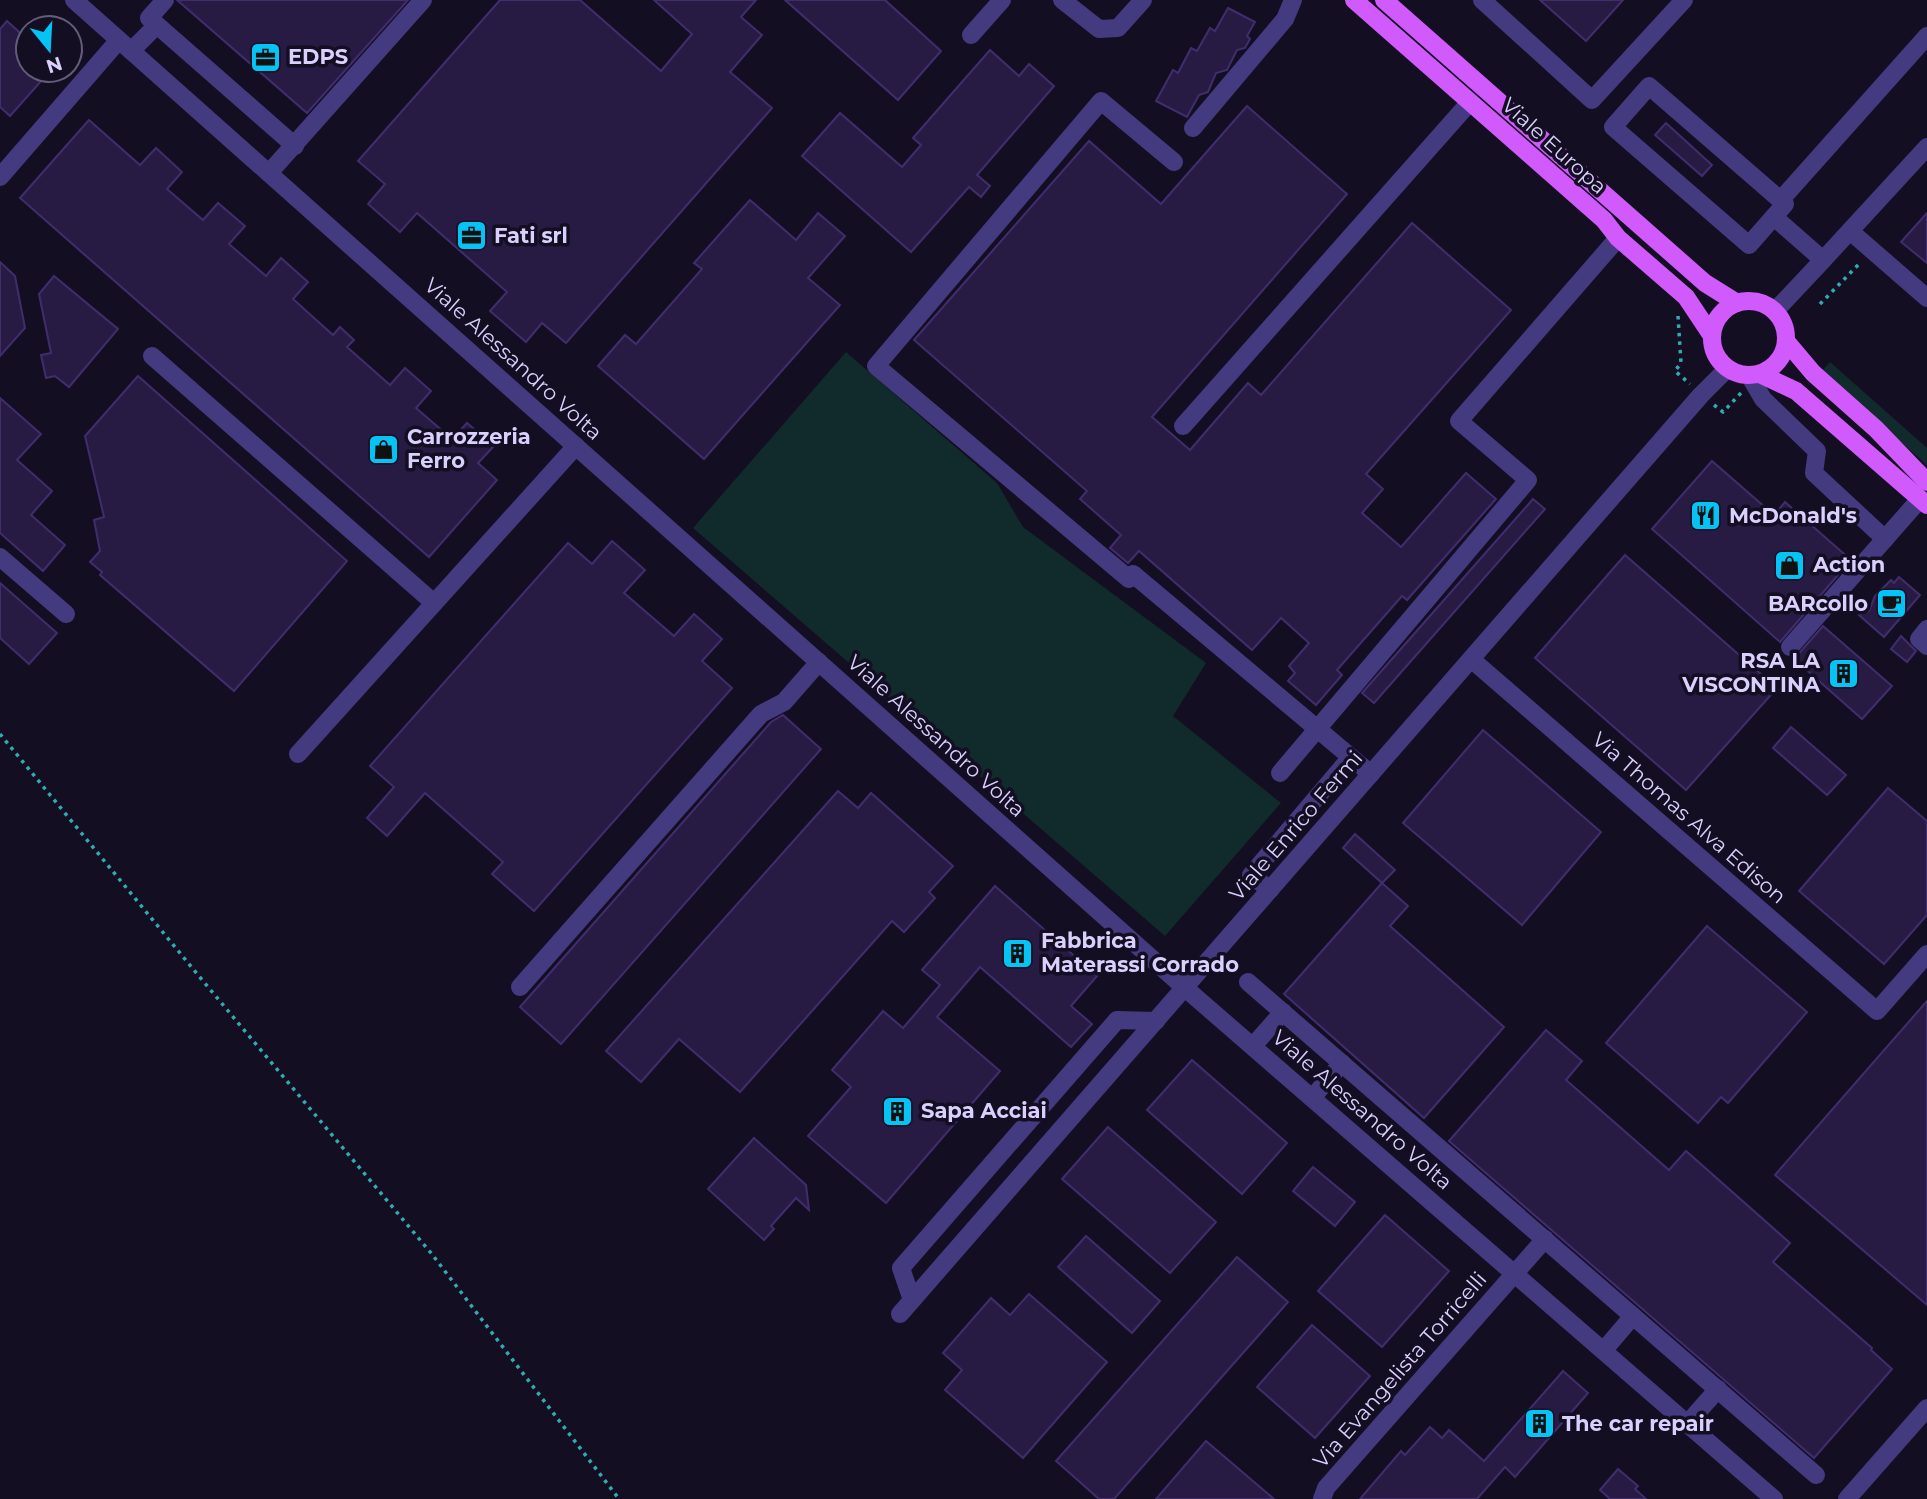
<svg xmlns="http://www.w3.org/2000/svg" width="1927" height="1499" viewBox="0 0 1927 1499" font-family="Montserrat,sans-serif">
<style>
.green{fill:#112a2c}
.building{fill:#271b43;stroke:#412d6e;stroke-width:2}
.lines{fill:none;stroke-linecap:round;stroke-linejoin:round}
.path{stroke:#31abb1;stroke-width:3.5;stroke-dasharray:3.5 5;stroke-linecap:butt}
.minor{stroke:#443a80;stroke-width:18}
.major{stroke:#d05afb;stroke-width:18}
.labels{text-anchor:middle;stroke-width:7;stroke-linejoin:round;paint-order:stroke}
.poi-label{font-size:21px;font-weight:bold;fill:#dad0fe;stroke:#140e22;text-anchor:start}
.street-label{font-size:21px;fill:#dad0fe;stroke:#140e22}
</style>
<rect width="100%" height="100%" fill="#140e22"/>
<g class="green">
<polygon points="846,352 997,483 1023,527 1206,663 1173,716 1281,803 1165,936 693,528"/>
<polygon points="1830,362 1927,448 1927,465 1821,372"/>
</g>
<g class="building">
<polygon points="177,0 408,0 307,113"/>
<polygon points="500,0 580,0 661,71 692,34 654,0 756,0 741,17 762,35 730,72 772,108 566,343 542,323 526,342 490,311 507,292 417,213 400,232 368,204 385,184 358,161"/>
<polygon points="785,0 885,0 941,51 898,100"/>
<polygon points="1540,0 1623,0 1586,41"/>
<polygon points="1228,8 1255,22 1247,36 1250,39 1245,48 1237,50 1227,70 1216,73 1208,92 1199,95 1187,117 1156,101 1173,70 1178,73 1191,48 1197,51 1210,28 1215,31"/>
<polygon points="7,21 28,40 28,70 51,70 10,116 0,107 0,29"/>
<polygon points="990,50 1019,76 1029,64 1054,86 977,175 990,186 981,197 969,187 911,252 802,156 840,113 902,167 921,145 913,138"/>
<polygon points="1247,106 1347,194 1152,417 1190,450 1248,383 1261,395 1412,223 1511,310 1366,474 1383,489 1362,513 1401,547 1466,473 1496,499 1407,600 1402,596 1337,670 1342,675 1316,705 1288,681 1295,673 1289,666 1309,643 1281,618 1252,650 1139,551 1128,563 1110,548 1121,535 1080,499 1087,491 914,340 1089,141 1161,204"/>
<polygon points="89,120 140,165 156,148 182,172 167,189 203,220 218,203 245,226 229,244 266,276 281,258 308,282 293,299 333,335 340,327 354,340 347,347 390,385 405,368 431,391 416,408 452,439 467,423 494,446 478,463 497,480 429,557 20,198"/>
<polygon points="1666,123 1712,165 1702,176 1655,135"/>
<polygon points="750,200 796,240 818,213 845,236 808,278 840,305 704,459 598,366 625,335 636,344 702,269 694,263"/>
<polygon points="1927,213 1927,263 1901,242"/>
<polygon points="0,262 15,276 25,328 0,356"/>
<polygon points="54,276 118,329 69,387 55,376 46,378 41,355 51,353 39,294"/>
<polygon points="138,376 347,561 234,691 100,575 102,572 90,562 100,551 94,520 104,517 85,436"/>
<polygon points="0,398 41,434 17,460 52,491 31,515 65,545 43,571 0,533"/>
<polygon points="1712,461 1774,515 1785,502 1851,560 1780,642 1652,529"/>
<polygon points="1533,499 1545,509 1374,703 1362,693"/>
<polygon points="612,541 645,570 624,593 674,636 694,614 722,639 702,661 732,688 534,911 492,874 503,862 425,793 387,836 367,818 394,787 370,766 568,543 592,564"/>
<polygon points="1625,555 1777,688 1686,790 1535,658"/>
<polygon points="1899,577 1920,595 1884,637 1859,615 1869,611 1875,596 1891,580 1894,583"/>
<polygon points="0,583 57,633 29,664 0,638"/>
<polygon points="1823,626 1892,686 1862,719 1794,659"/>
<polygon points="1901,636 1916,651 1907,662 1891,649"/>
<polygon points="783,715 821,749 561,1044 520,1007 771,722"/>
<polygon points="1791,727 1846,775 1827,795 1773,748"/>
<polygon points="1483,730 1601,832 1522,925 1403,823"/>
<polygon points="1888,788 1927,821 1927,915 1884,964 1799,891"/>
<polygon points="838,791 858,808 871,793 953,866 929,892 935,898 904,932 892,921 740,1092 679,1039 641,1082 606,1051"/>
<polygon points="1355,834 1395,870 1382,883 1343,848"/>
<polygon points="1382,883 1408,906 1390,926 1504,1027 1424,1118 1284,994"/>
<polygon points="995,886 1097,976 1071,1006 1092,1024 1071,1047 980,967 937,1017 1000,1071 886,1203 808,1136 851,1087 832,1070 883,1011 903,1028 940,985 922,970"/>
<polygon points="1707,926 1807,1012 1728,1103 1721,1097 1698,1123 1606,1043"/>
<polygon points="1927,1001 1927,1305 1775,1175"/>
<polygon points="1546,1030 1582,1061 1566,1080 1669,1170 1686,1151 1790,1243 1773,1262 1872,1348 1871,1350 1892,1369 1814,1458 1449,1141"/>
<polygon points="1192,1060 1287,1143 1242,1194 1147,1110"/>
<polygon points="1108,1127 1216,1222 1170,1273 1062,1179"/>
<polygon points="754,1138 806,1185 809,1210 796,1198 771,1226 774,1229 764,1240 708,1189"/>
<polygon points="1313,1167 1355,1202 1335,1226 1293,1191"/>
<polygon points="1385,1215 1449,1271 1382,1347 1318,1291"/>
<polygon points="1086,1236 1160,1301 1132,1333 1058,1267"/>
<polygon points="1237,1257 1288,1302 1114,1499 1099,1499 1056,1461"/>
<polygon points="1029,1294 1107,1362 1023,1458 945,1390 962,1370 943,1353 991,1298 1010,1315"/>
<polygon points="1312,1325 1370,1376 1315,1438 1257,1387"/>
<polygon points="1563,1371 1588,1393 1515,1477 1505,1467 1477,1499 1360,1499 1401,1451 1405,1455 1430,1427 1442,1438 1449,1430 1484,1461"/>
<polygon points="1206,1441 1274,1499 1156,1499"/>
<polygon points="1618,1469 1638,1486 1635,1489 1646,1499 1610,1499 1600,1490"/>
</g>
<g class="lines">
<g class="path">
<polyline points="1820,304 1860,263"/>
<polyline points="1678,316 1681,363 1675,371 1690,384"/>
<polyline points="1714,405 1723,412 1741,393"/>
<polyline points="0,734 198,975 431,1253 619,1499"/>
</g>
<g class="minor">
<polyline points="74,0 1185,988 1774,1499"/>
<polyline points="165,0 149,18 295,146"/>
<polyline points="1062,0 1099,29 1118,28 1143,0"/>
<polyline points="1482,0 1592,100 1684,0"/>
<polyline points="971,35 1002,0"/>
<polyline points="131,51 157,25"/>
<polygon points="1649,86 1785,204 1749,245 1613,127"/>
<polyline points="1193,128 1285,19 1293,0"/>
<polyline points="1174,162 1101,101 876,366 1129,579 1133,574 1371,774"/>
<polyline points="269,173 423,0"/>
<polyline points="0,177 119,40"/>
<polyline points="1786,194 1927,36"/>
<polyline points="1774,217 1823,260 1775,311"/>
<polyline points="1850,231 1927,298"/>
<polyline points="1823,260 1927,147"/>
<polyline points="152,356 434,603"/>
<polyline points="1749,375 1763,399 1817,451 1814,473 1885,539"/>
<polyline points="1183,426 1470,102"/>
<polyline points="0,557 66,614"/>
<polyline points="1927,629 1919,639 1927,646"/>
<polyline points="1790,647 1920,499"/>
<polyline points="1471,659 1877,1011 1927,954"/>
<polyline points="298,754 576,446"/>
<polyline points="1280,773 1528,480 1459,421 1618,238"/>
<polyline points="1270,890 1251,875 1351,757"/>
<polyline points="1248,982 1816,1475"/>
<polyline points="520,987 761,714 784,702 819,662"/>
<polyline points="1253,1046 1283,1012"/>
<polyline points="1312,1098 1342,1063"/>
<polyline points="912,1300 901,1268 1117,1020 1156,1021"/>
<polyline points="900,1314 1701,395 1727,369"/>
<polyline points="1604,1350 1633,1316"/>
<polyline points="1688,1423 1718,1389"/>
<polyline points="1322,1499 1326,1488 1545,1239"/>
<polyline points="1847,1499 1927,1408"/>
</g>
<g class="major">
<polyline points="1354,0 1604,220 1618,238 1686,297 1712,336"/>
<polyline points="1384,0 1705,283 1737,303"/>
<circle cx="1749" cy="338" r="37"/>
<polyline points="1786,341 1813,373 1876,429 1927,482"/>
<polyline points="1760,374 1796,391 1927,505"/>
</g>
</g>
<defs>
<symbol id="office-square" viewBox="-11 -11 22 22"><rect x="-9" y="-9" width="18" height="18" rx="4" fill="#05c3f5" stroke="#140e22"/><path d="M-6-3h4V-5.5h4V-3h4V5H-6ZM-1-4.5V-3h2v-1.5ZM-6 0V1H6V0Z" fill="#111"/></symbol>
<symbol id="shop-square" viewBox="-11 -11 22 22"><rect x="-9" y="-9" width="18" height="18" rx="4" fill="#05c3f5" stroke="#140e22"/><path d="M-5-2.5h2.3a2.7 3.5 0 0 1 5.4 0H5L5.5 6h-11ZM-1.5-2.5h3a1.5 2.3 0 0 0-3 0Z" fill="#111"/></symbol>
<symbol id="restaurant-square" viewBox="-11 -11 22 22"><rect x="-9" y="-9" width="18" height="18" rx="4" fill="#05c3f5" stroke="#140e22"/><path d="M-5-6h1v4h1v-4h1v4h1v-4h1v5L-1.5 .5V6h-2V.5L-5-1ZM5-6V6H3V1.5H1.5Q1.5-4 5-6Z" fill="#111"/></symbol>
<symbol id="cafe-square" viewBox="-11 -11 22 22"><rect x="-9" y="-9" width="18" height="18" rx="4" fill="#05c3f5" stroke="#140e22"/><path d="M-5.5-4.5H6V0H3Q3 3.5 0 3.5H-2.5Q-5.5 3.5-5.5 0ZM3-3.2v2h1.7v-2ZM-6 4.5H4V6H-6Z" fill="#111"/></symbol>
<symbol id="building-square" viewBox="-11 -11 22 22"><rect x="-9" y="-9" width="18" height="18" rx="4" fill="#05c3f5" stroke="#140e22"/><path d="M-4-6H4V6H1V3H-1V6H-4ZM-2.5-4.3h1.7v1.8h-1.7ZM.8-4.3h1.7v1.8H.8ZM-2.5-1h1.7V.8h-1.7ZM.8-1h1.7V.8H.8Z" fill="#111"/></symbol>
</defs>
<g fill-rule="evenodd">
<use href="#office-square" x="248" y="40" width="35" height="35"/>
<use href="#office-square" x="454" y="218" width="35" height="35"/>
<use href="#shop-square" x="366" y="432" width="35" height="35"/>
<use href="#restaurant-square" x="1688" y="498" width="35" height="35"/>
<use href="#shop-square" x="1772" y="548" width="35" height="35"/>
<use href="#cafe-square" x="1874" y="586" width="35" height="35"/>
<use href="#building-square" x="1826" y="656" width="35" height="35"/>
<use href="#building-square" x="1000" y="936" width="35" height="35"/>
<use href="#building-square" x="880" y="1094" width="35" height="35"/>
<use href="#building-square" x="1522" y="1406" width="35" height="35"/>
</g>
<g class="labels">
<g class="poi-label">
<text x="288" y="64">EDPS</text>
<text x="494" y="243">Fati srl</text>
<text x="407" y="444">Carrozzeria<tspan x="407" dy="24">Ferro</tspan></text>
<text x="1729" y="523">McDonald's</text>
<text x="1813" y="572">Action</text>
<text x="1868" y="611" text-anchor="end">BARcollo</text>
<text x="1820" y="668" text-anchor="end">RSA LA<tspan x="1820" dy="24">VISCONTINA</tspan></text>
<text x="1041" y="948">Fabbrica<tspan x="1041" dy="24">Materassi Corrado</tspan></text>
<text x="921" y="1118">Sapa Acciai</text>
<text x="1562" y="1431">The car repair</text>
</g>
<g class="street-label">
<text transform="translate(1554 146) rotate(42)" y="7">Viale Europa</text>
<text transform="translate(513 359) rotate(42)" y="7">Viale Alessandro Volta</text>
<text transform="translate(936 736) rotate(42)" y="7">Viale Alessandro Volta</text>
<text transform="translate(1689 818) rotate(41)" y="7">Via Thomas Alva Edison</text>
<text transform="translate(1296 826) rotate(-49)" y="7">Viale Enrico Fermi</text>
<text transform="translate(1362 1110) rotate(41)" y="7">Viale Alessandro Volta</text>
<text transform="translate(1400 1370) rotate(-49)" y="7">Via Evangelista Torricelli</text>
</g>
</g>
<g transform="translate(49 49) rotate(162)"><circle r="33" fill="#140e22" stroke="#635c7a" stroke-width="2"/>
<path d="M0-5L12 26L0 18L-12 26Z" fill="#05c3f5"/>
<text y="-10" font-size="19" font-weight="bold" text-anchor="middle" fill="#dad0fe">N</text>
</g>
</svg>
